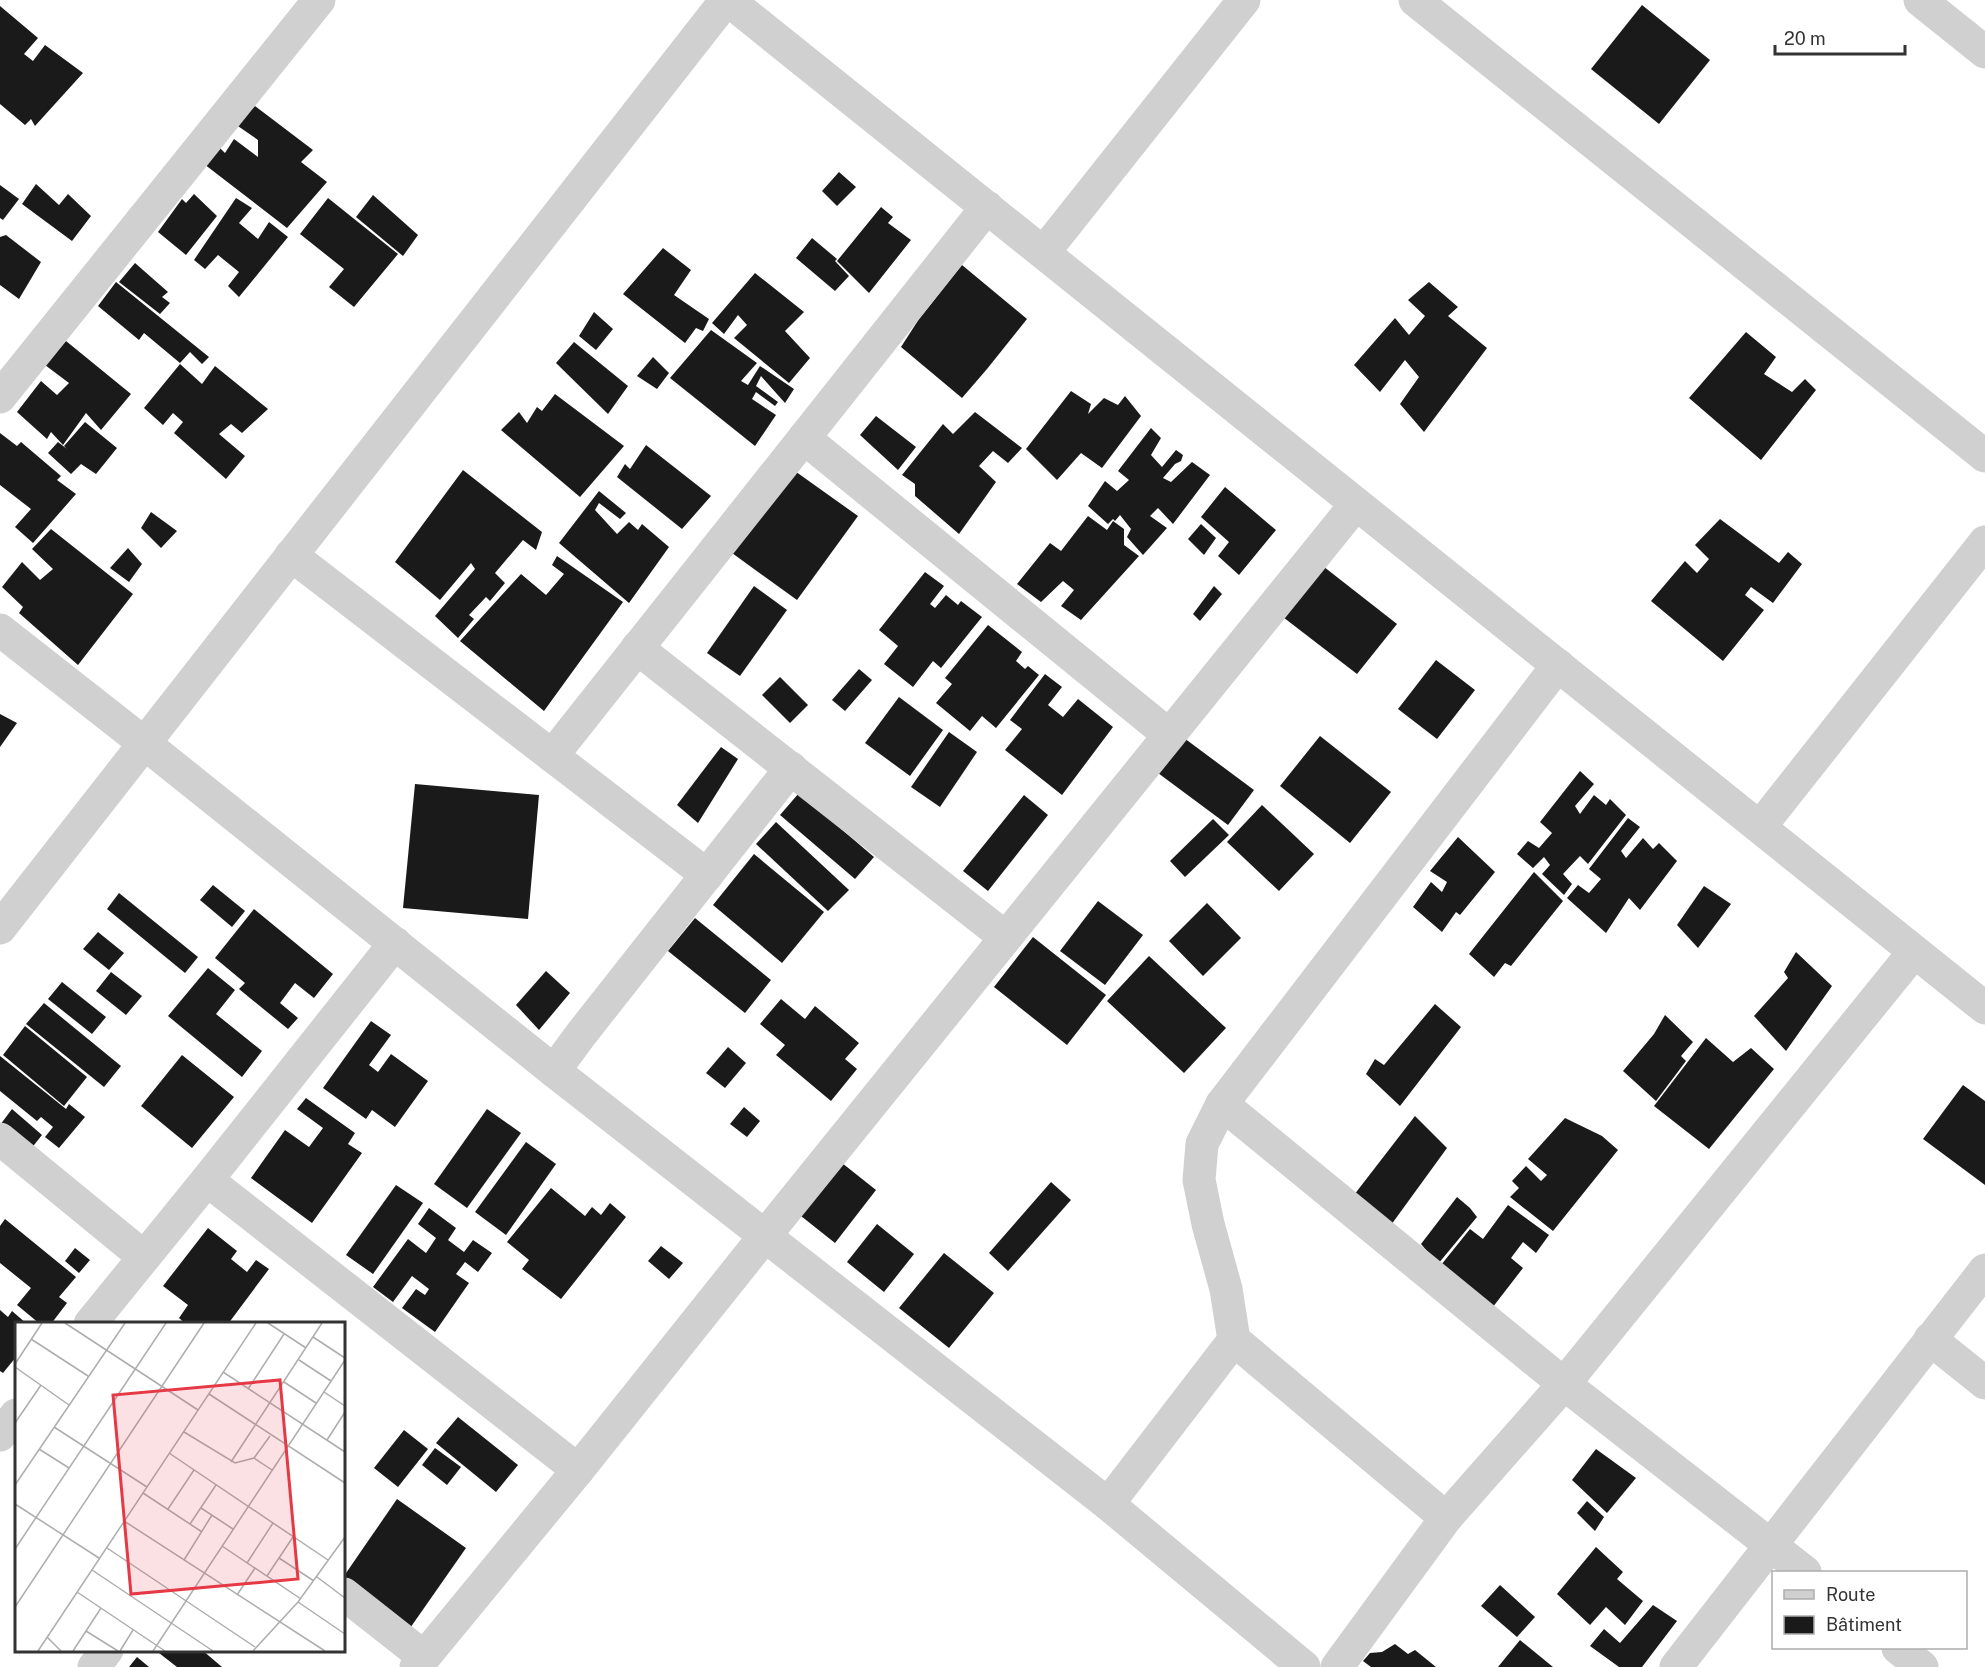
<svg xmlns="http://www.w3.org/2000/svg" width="1985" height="1667" viewBox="0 0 1985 1667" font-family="'Public Sans',sans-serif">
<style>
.building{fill:#1a1a1a}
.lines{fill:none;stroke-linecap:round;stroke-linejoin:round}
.minor{stroke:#d0d0d0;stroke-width:33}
.inset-road{fill:none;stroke:#adadad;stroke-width:1.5}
.view{fill:#e63946;fill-opacity:0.15;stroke:#e63946;stroke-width:3}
.inset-edge{fill:none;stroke:#333;stroke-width:3}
</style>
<rect width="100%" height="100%" fill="#fff"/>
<g class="building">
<polygon points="1642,5 1710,60 1659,124 1591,69"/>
<polygon points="0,6 38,38 24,54 33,61 45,45 83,73 35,126 31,119 25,125 0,104"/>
<polygon points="255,106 313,150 301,162 327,182 287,228 204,164 218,146 225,153 234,139 258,157 258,140 235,124"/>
<polygon points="839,172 856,187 837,206 822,191"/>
<polygon points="36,184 59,205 68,194 91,216 72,241 22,204"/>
<polygon points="0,185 19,199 3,220 0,218"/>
<polygon points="194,194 217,216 186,255 158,232 182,199 186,203"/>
<polygon points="373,195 418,235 403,256 356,217"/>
<polygon points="236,198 252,208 239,223 258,239 269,222 288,237 239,297 228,286 239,272 218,255 205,269 194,260"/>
<polygon points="328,198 398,254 354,307 329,287 344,269 300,234"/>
<polygon points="881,207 893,217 888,223 911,240 869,293 837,261"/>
<polygon points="6,235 41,262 19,299 0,285 0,237"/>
<polygon points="812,238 837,259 835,261 849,276 835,291 796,258"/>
<polygon points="663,248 691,270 674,295 709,319 703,331 696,328 685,343 623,294"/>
<polygon points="135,263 168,292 162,297 170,303 160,314 119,282"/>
<polygon points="962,265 1027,319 987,369 962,398 901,347 919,319"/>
<polygon points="755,273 804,312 785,331 810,358 789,383 734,338 747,325 738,315 724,334 712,323"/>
<polygon points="116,282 209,357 202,364 190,352 180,363 144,333 139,340 98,306"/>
<polygon points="1429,282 1458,307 1448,316 1487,348 1424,432 1400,404 1419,377 1405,360 1380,392 1354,365 1395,318 1409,335 1425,316 1408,300"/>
<polygon points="594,312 613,329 596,350 579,336"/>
<polygon points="711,330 757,363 741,381 748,385 760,366 794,389 785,403 761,376 756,386 778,402 775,406 756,392 752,399 776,415 755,446 670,378"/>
<polygon points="1746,332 1776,357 1764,374 1792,392 1805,379 1816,390 1761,460 1689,398"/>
<polygon points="66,341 131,394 101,430 86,413 63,445 51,432 47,439 17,412 41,381 57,395 69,383 45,365"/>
<polygon points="574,342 628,386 608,414 556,363"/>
<polygon points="653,357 669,373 657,389 637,376"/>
<polygon points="180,364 202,384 215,366 268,409 242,433 231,424 219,434 245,456 226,479 174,433 183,422 173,413 163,425 144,408"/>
<polygon points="1071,391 1091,404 1088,414 1104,398 1118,405 1125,396 1141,416 1102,468 1081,453 1057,480 1026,449"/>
<polygon points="555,394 624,446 580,497 501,430 519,412 527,423 537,407 542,411"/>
<polygon points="975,412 1022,448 1008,463 993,451 979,466 996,482 959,534 915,496 915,484 902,475 943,424 953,434"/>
<polygon points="876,416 916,447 898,470 860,435"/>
<polygon points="85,422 117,448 96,474 81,464 71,474 48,453 58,442 67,449 64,446"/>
<polygon points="1151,428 1161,438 1151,455 1162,467 1176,450 1183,455 1181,461 1175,464 1163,478 1171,482 1192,462 1210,475 1173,524 1158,508 1150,516 1167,528 1143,555 1127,537 1131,529 1120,515 1115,521 1113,519 1108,524 1088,506 1105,481 1117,491 1129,480 1118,471"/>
<polygon points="0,433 17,446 21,442 61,476 57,480 76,494 33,543 15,527 31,509 0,485"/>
<polygon points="646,445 711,496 682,529 617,477 625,464 630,469"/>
<polygon points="792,469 858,516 797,600 732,553"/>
<polygon points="463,470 542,532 536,550 523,540 495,573 505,583 490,601 486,597 469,615 474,619 458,638 435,616 475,569 471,563 440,600 395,562"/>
<polygon points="1225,487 1276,530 1239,575 1218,556 1229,542 1201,517"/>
<polygon points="599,491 626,513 620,519 599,503 595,510 617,534 629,522 638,530 642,524 669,547 629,603 559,543"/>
<polygon points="151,512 177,531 161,548 141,528"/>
<polygon points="1088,516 1107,530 1113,521 1124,529 1124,545 1139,556 1081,620 1061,606 1074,590 1063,581 1041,602 1017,584 1050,543 1061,551"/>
<polygon points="1720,519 1779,563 1788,552 1802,564 1773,603 1751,587 1745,595 1764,610 1723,661 1651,601 1685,561 1697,573 1709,559 1695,545"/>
<polygon points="1201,524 1216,538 1204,555 1188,539"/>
<polygon points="51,529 133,594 78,665 19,613 23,607 2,587 22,562 40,580 53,569 32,549"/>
<polygon points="128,548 142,564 129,582 110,568"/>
<polygon points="557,556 623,602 544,711 460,641 521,574 546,595 564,574 552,565"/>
<polygon points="1319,563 1397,624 1357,674 1279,614"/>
<polygon points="925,572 944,586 930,604 935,608 946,595 958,605 961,601 982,617 941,668 933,661 913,687 884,664 898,646 879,630"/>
<polygon points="754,586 787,610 740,676 707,653"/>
<polygon points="1214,586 1222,594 1200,621 1193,614"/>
<polygon points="988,625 1022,652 1016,661 1025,669 1028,666 1039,675 996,728 982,716 970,731 936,703 952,684 945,678"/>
<polygon points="1436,660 1475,690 1437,739 1398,709"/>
<polygon points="859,669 872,680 845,711 832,700"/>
<polygon points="1045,674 1062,687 1048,705 1063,717 1078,699 1113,727 1062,795 1005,750 1022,729 1010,720"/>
<polygon points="780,677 808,705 790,723 762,695"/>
<polygon points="899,697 943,730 910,776 865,743"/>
<polygon points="0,714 17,723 0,747"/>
<polygon points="949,732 977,752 940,807 911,787"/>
<polygon points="1320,736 1391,792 1350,843 1280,786"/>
<polygon points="1184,738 1254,790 1228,825 1158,773"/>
<polygon points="721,747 738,759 698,823 677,805"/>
<polygon points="1580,771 1594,784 1575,806 1580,814 1594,795 1606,805 1610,799 1626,815 1588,864 1580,856 1563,874 1572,884 1564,895 1542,874 1550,865 1544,857 1533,868 1517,854 1528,841 1539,848 1552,833 1540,822"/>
<polygon points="415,784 539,795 528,919 403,908"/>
<polygon points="799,793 874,857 855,879 780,815"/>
<polygon points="1024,795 1048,815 988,891 963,871"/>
<polygon points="1262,805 1314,854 1279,891 1227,842"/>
<polygon points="1628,818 1640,827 1621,851 1626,858 1643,838 1653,849 1659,843 1677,861 1640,910 1629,898 1606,933 1567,898 1578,885 1589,893 1601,879 1589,869"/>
<polygon points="1213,819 1229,835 1185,877 1170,861"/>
<polygon points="776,822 849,890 828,911 756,844"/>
<polygon points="1458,837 1495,872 1460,915 1456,912 1442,932 1413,907 1431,882 1442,892 1447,882 1430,871"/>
<polygon points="754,854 824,912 782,963 713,905"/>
<polygon points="1534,872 1563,901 1511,966 1505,963 1494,977 1469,954"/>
<polygon points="213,885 245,911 232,927 200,900"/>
<polygon points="1704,886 1731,904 1698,948 1677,925"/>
<polygon points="119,893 198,957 185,973 107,909"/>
<polygon points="1098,901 1143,935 1105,985 1060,951"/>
<polygon points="1207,903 1241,938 1203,976 1169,941"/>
<polygon points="254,909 333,974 314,998 295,983 280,1003 298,1018 288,1029 239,989 245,983 215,958"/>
<polygon points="695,918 771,980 745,1013 668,951"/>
<polygon points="98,932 124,953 109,970 83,949"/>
<polygon points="1033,937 1106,995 1067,1045 994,987"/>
<polygon points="1796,952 1832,986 1786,1051 1754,1016 1788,978 1784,972"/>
<polygon points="1149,956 1226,1028 1184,1073 1107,1001"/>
<polygon points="208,968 235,990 216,1014 262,1051 242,1077 168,1016"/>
<polygon points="546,971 570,993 539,1030 516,1005"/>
<polygon points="111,972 142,996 126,1015 96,991"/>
<polygon points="62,982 106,1017 92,1034 48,999"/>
<polygon points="781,999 805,1019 815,1006 859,1043 845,1059 857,1069 831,1101 776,1055 785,1045 760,1024"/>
<polygon points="44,1003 121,1066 104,1087 26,1024"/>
<polygon points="1435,1004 1461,1027 1400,1106 1366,1074 1375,1059 1384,1065"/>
<polygon points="1665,1015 1693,1042 1681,1056 1686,1061 1656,1101 1623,1071 1654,1034"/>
<polygon points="371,1021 391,1035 369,1065 378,1072 391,1054 428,1081 395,1127 372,1110 366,1119 323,1088"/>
<polygon points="25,1026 87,1077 64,1106 3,1055"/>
<polygon points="1706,1038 1733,1062 1751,1048 1774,1069 1709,1149 1654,1106"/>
<polygon points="728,1047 746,1063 725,1088 706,1073"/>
<polygon points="182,1055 234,1097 192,1148 141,1106"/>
<polygon points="0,1056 66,1109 69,1104 85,1117 59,1148 45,1137 53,1127 41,1117 37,1121 0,1091"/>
<polygon points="1963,1085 1985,1101 1985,1185 1923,1139"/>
<polygon points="306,1098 355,1133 348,1144 362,1153 312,1223 251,1178 285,1130 309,1147 323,1128 297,1109"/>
<polygon points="744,1107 760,1121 747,1137 730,1124"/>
<polygon points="12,1109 42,1135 30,1150 0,1125"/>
<polygon points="487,1109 521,1133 467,1208 434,1184"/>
<polygon points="1415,1116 1447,1148 1391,1225 1354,1195"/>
<polygon points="1565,1118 1602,1136 1618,1150 1553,1231 1510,1197 1519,1188 1512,1181 1526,1166 1541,1181 1547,1175 1528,1159"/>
<polygon points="526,1142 556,1164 506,1235 475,1212"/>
<polygon points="842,1163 876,1190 835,1243 801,1216"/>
<polygon points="1051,1182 1071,1200 1008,1271 989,1253"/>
<polygon points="396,1185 423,1203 373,1274 346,1255"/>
<polygon points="551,1188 585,1216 592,1207 601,1215 610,1203 626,1217 561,1299 522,1269 529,1260 507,1242"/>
<polygon points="1457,1197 1470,1208 1477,1217 1438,1264 1421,1244"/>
<polygon points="1508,1205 1549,1235 1536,1253 1523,1242 1511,1258 1523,1268 1489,1312 1437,1270 1470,1229 1483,1239"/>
<polygon points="429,1208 456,1228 448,1240 464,1252 473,1240 492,1253 478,1272 465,1262 456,1274 469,1283 435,1332 402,1308 416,1289 425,1295 429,1289 412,1276 393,1302 373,1287 408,1239 426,1253 436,1238 418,1224"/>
<polygon points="5,1219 76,1277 59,1297 67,1303 51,1324 40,1324 17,1305 31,1288 0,1263 0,1226"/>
<polygon points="877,1224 914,1254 884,1292 847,1262"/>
<polygon points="208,1228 237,1251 231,1259 247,1272 256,1260 269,1269 228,1324 186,1324 179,1318 188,1305 163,1286"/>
<polygon points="661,1246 683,1263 669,1279 648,1261"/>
<polygon points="75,1248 90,1260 79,1273 65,1261"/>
<polygon points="944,1253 994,1293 949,1348 899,1308"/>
<polygon points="0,1310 8,1317 12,1311 27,1324 16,1324 16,1357 3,1373 0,1371"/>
<polygon points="458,1417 518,1465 496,1492 436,1443"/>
<polygon points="404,1430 428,1449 398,1487 374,1468"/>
<polygon points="435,1448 461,1467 447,1485 422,1465"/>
<polygon points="1596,1449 1636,1478 1607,1513 1572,1480"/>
<polygon points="397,1499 466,1548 408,1631 344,1586 344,1576"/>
<polygon points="1587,1501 1604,1517 1595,1531 1577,1513"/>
<polygon points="1596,1547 1623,1572 1617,1579 1643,1601 1625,1625 1606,1607 1590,1625 1557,1594"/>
<polygon points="1500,1585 1535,1617 1517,1637 1481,1606"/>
<polygon points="1653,1605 1677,1621 1642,1667 1619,1667 1590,1646 1604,1629 1620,1643"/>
<polygon points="1520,1640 1553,1667 1498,1667"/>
<polygon points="1395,1644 1408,1654 1415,1650 1436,1667 1371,1667 1363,1661 1370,1653 1382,1652"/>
<polygon points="161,1650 202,1650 222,1667 177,1667 159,1653"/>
<polygon points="137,1657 149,1667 129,1667"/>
</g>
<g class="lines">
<g class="minor">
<polyline points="728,0 1985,1008"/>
<polyline points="1415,0 1985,456"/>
<polyline points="1920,0 1985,52"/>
<polyline points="1044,252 1244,0"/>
<polyline points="0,397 319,0"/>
<polyline points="804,438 1169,735"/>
<polyline points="291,555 707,875"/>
<polyline points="0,630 144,743 554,1071 1108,1504 1304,1667"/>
<polyline points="637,648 1005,937"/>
<polyline points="552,756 987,207"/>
<polyline points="1760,827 1985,542"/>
<polyline points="0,928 726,0"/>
<polyline points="554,1071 582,1033 791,768"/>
<polyline points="1222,1104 1564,1384 1805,1572"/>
<polyline points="0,1139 144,1257"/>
<polyline points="207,1180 578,1470"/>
<polyline points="90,1324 207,1180 395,943"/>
<polyline points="1930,1339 1985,1383"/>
<polyline points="0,1435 16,1415"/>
<polyline points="1108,1504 1234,1340"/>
<polyline points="1446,1518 1234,1340 1226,1289 1208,1224 1199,1180 1202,1144 1222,1104 1558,665"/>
<polyline points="344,1594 424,1657"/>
<polyline points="1898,1648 1922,1667"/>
<polyline points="94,1667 107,1650"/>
<polyline points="416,1667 578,1470 764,1237 1356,504"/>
<polyline points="1337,1667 1446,1518 1564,1384 1914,952"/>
<polyline points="1676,1667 1985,1270"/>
</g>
</g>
<g transform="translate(15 1322)">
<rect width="330" height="330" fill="#fff"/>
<path class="inset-road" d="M50 1 183 88M253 1 291 26M298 15 330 36M16 17 73 54M284 38 316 59M0 42 27 1M0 45 54 83M208 50 330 130M269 60 301 81M233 67 269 12M309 70 330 84M194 72 330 161M0 101 26 63M39 105 132 165M169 110 220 141 239 136 255 114M312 118 330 90M24 127 54 146M154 131 313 238M239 136 257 148M216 140 307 1M0 163 110 1M128 171 187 210M0 182 84 236M186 186 218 207M153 187 179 148M109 199 310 329M175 202 201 163M207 224 286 277M92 226 240 325M0 227 151 1M264 236 299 259M169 238 197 193M232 241 258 201M77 248 198 329M252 254 278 215M302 255 330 276M62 270 150 329M222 273 240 246M283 280 330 312M0 285 189 1M71 309 103 329M32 315 46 329M23 329 241 1M58 329 86 286M105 329 118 308M138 329 330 38M238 329 283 280 330 215"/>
<path class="view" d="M265 58 283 257 116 272 98 73Z"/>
<rect width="330" height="330" class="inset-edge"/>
</g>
<rect x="1772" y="1571" width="195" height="78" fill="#ffffff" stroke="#adadad" stroke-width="1.5"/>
<rect x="1784" y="1590" width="30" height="9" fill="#d0d0d0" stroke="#adadad" stroke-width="1.5"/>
<text x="1826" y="1601" font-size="18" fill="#333333">Route</text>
<rect x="1784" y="1616" width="30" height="18" fill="#1a1a1a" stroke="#adadad" stroke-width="1.5"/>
<text x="1826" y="1631" font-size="18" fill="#333333">Bâtiment</text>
<path d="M1775 45v9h130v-9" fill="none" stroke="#333333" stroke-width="3"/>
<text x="1784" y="45" font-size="18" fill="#333333" stroke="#ffffff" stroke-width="4.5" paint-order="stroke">20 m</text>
</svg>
